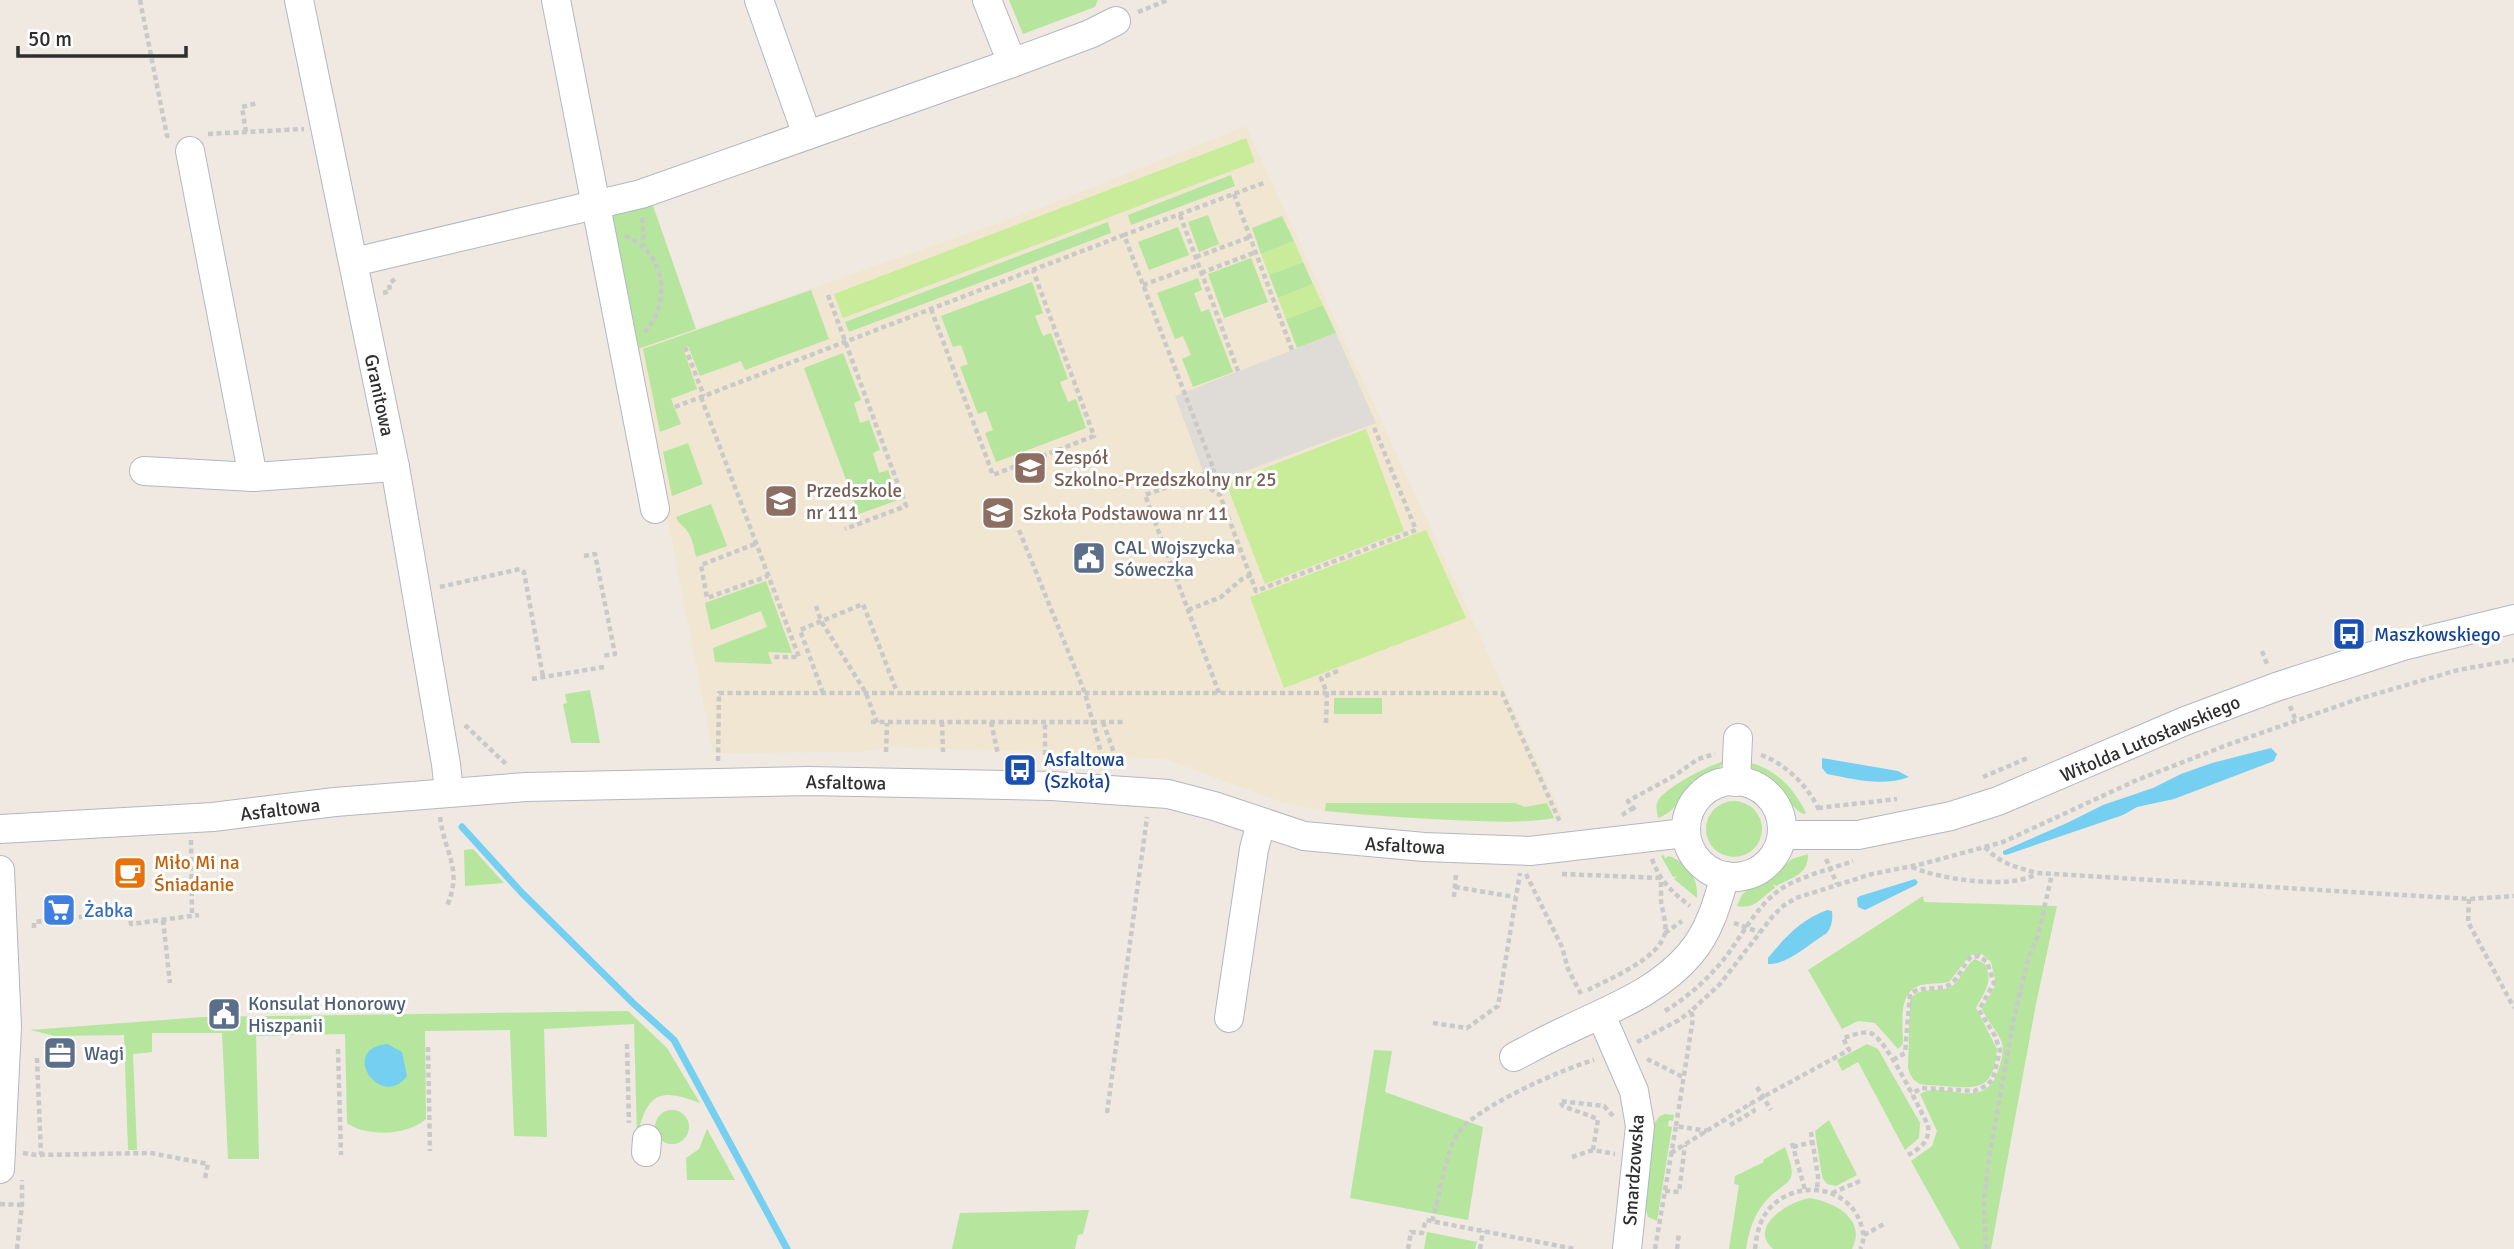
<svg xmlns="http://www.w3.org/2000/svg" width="2514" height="1249" viewBox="0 0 2514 1249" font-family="Signika,sans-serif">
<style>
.education{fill:#f0e6d1}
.green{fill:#b6e59e}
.pitch{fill:#c9ec9a}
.plaza{fill:#dfdcd8}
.water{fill:#75cff0}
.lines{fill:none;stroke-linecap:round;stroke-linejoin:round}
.stream{stroke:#75cff0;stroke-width:7}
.minor-casing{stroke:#b4b7c1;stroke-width:30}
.path{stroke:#c9c9c9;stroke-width:4.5;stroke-dasharray:5 3.5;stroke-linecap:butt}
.minor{stroke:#fff;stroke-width:28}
.labels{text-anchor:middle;stroke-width:6;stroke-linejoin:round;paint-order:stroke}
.street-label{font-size:19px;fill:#2e2e2e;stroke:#fff}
.education-label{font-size:19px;fill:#785e54;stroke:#fff;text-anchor:start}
.service-label{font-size:19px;fill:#4e5e75;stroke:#fff;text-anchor:start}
.transit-label{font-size:19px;fill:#164399;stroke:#fff;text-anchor:start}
.food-label{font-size:19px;fill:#c56008;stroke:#fff;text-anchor:start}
.shop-label{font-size:19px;fill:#366cbe;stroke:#fff;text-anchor:start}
</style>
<rect width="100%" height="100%" fill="#efe9e1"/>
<polygon class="education" points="1246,126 1563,817 1536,821 1482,821 1369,816 1319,810 1281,802 1165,759 1108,757 1081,753 889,747 860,752 713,753 635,350 1038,209"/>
<g class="green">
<polygon points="1009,0 1098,0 1095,7 1023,34"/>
<polygon points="1231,175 1235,186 1131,225 1128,215"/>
<polygon points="651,200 696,329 635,350 610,221 612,215"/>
<polygon points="1208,215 1219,244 1199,252 1188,222"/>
<polygon points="1282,216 1294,241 1261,254 1252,228"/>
<polygon points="1108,222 1111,233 849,332 845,322"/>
<polygon points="1178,227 1189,255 1149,270 1138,242"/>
<polygon points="1251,258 1268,302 1224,318 1208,274"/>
<polygon points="1303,262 1313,284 1278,298 1269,275"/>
<polygon points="1198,278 1202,290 1194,293 1201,312 1209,309 1233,372 1193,387 1182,359 1191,355 1183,336 1175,339 1157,293"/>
<polygon points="1032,282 1043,313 1035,316 1043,336 1051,333 1068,379 1060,382 1068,402 1076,399 1086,428 996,462 985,433 993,430 986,411 978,414 960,367 968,364 961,345 953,347 941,316"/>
<polygon points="811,290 829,339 745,370 741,361 700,376 688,346 683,348 697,389 671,399 681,424 660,432 643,349"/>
<polygon points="1323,305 1336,333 1297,348 1286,319"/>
<polygon points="843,353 861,400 854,403 860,423 869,420 880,450 873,453 879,473 888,470 898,500 859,514 804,368"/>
<polygon points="688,443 703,484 672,496 663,452"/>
<path d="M711 504 727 546 696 557C694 548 693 540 688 532 683 525 679 525 676 517Z"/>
<polygon points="766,581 792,653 768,652 772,664 715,662 713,648 767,627 761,611 711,630 705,603"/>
<polygon points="590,690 600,743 571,743 563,704 567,703 565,694"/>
<rect x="1334" y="698" width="48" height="16"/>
<path d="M1725 761 1717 770 1696 781 1692 780 1694 783C1681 796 1676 812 1658 818 1657 812 1655 806 1658 801 1664 788 1711 764 1725 761Z"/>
<path d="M1748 762C1776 769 1794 788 1806 813L1803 814C1790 807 1786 793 1775 784 1766 776 1753 773 1748 762Z"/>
<circle cx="1734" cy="829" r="28"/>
<path d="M1326 803H1515L1525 807 1547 803 1554 818C1520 824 1485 821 1450 820 1408 818 1366 815 1325 811Z"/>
<polygon points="473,849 504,883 465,886 464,850"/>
<path d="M1808 854C1808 875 1793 877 1776 886L1773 884 1775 888C1761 897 1755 910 1737 906L1742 895 1747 890 1768 880 1792 859Z"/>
<path d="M1664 855 1665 859 1668 856C1686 861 1699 878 1697 898L1674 879 1677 876 1673 877 1661 856Z"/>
<path d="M1923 896 1924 902 2057 906 2036 1004 1991 1249H1960L1911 1161 1932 1146 1937 1131 1920 1094C1944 1079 1983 1114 1998 1071 2001 1063 2004 1052 2002 1043 1998 1031 1987 1021 1982 1009L1996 984 1991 962 1982 954 1970 955 1949 982C1940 984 1930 983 1921 985 1897 992 1903 1025 1903 1044L1898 1049 1875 1023 1858 1021 1842 1029 1808 970Z"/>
<path d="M1975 959 1985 964C1994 983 1984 992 1976 1008L1997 1049C1994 1090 1978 1089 1944 1086 1926 1084 1914 1089 1908 1068L1910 999C1919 987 1934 992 1948 988 1960 984 1964 966 1975 959Z"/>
<path d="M628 1011 667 1048 700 1103C657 1086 647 1095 637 1137L634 1024 544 1029 547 1137 514 1136 510 1030 425 1031 426 1119C407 1136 367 1137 347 1123L345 1034 256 1036 259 1159H228L222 1033H152V1052L133 1054 137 1150H128L124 1035 55 1036 30 1030 203 1017Z"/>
<polygon points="1867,1044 1878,1049 1920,1123 1919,1138 1905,1150 1858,1062 1842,1071 1837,1060"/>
<polygon points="1374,1050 1392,1051 1385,1092 1483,1127 1468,1220 1350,1198"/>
<circle cx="672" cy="1127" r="17"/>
<polygon points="1664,1114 1674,1115 1673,1121 1669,1120 1668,1126 1672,1127 1657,1221 1648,1217 1644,1203 1651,1162 1652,1127 1659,1117"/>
<polygon points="1829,1120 1857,1175 1836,1186 1827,1184 1822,1177 1815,1131"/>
<polygon points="707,1129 735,1180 687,1180 686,1158 699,1149"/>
<path d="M1785 1147C1801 1189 1786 1177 1765 1202 1753 1216 1749 1232 1746 1249H1729L1739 1185 1734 1184 1735 1176 1764 1162 1763 1160Z"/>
<path d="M1810 1198C1834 1202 1867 1219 1852 1249H1773C1747 1226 1790 1201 1810 1198Z"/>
<polygon points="1089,1210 1083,1234 1078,1235 1075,1249 952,1249 960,1213"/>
<polygon points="1427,1232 1477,1242 1475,1249 1424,1249"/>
</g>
<g class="pitch">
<polygon points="1246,138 1255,162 843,318 834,294"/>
<polygon points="1294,241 1303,262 1269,275 1261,254"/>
<polygon points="1313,284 1323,305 1286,319 1278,298"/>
<polygon points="1366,429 1404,531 1265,584 1226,483"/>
<polygon points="1426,530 1466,618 1284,688 1250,597"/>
</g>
<polygon class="plaza" points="1336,333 1376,423 1208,485 1175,396"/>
<g class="water">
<polygon points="2271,748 2277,754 2274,761 2174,799 2137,807 2123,815 2006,855 2003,854 2003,851 2067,823 2103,805 2153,788 2181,774 2212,763"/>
<path d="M1822 758 1898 771 1909 777C1882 787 1854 779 1827 774L1822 768Z"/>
<polygon points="1915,879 1918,882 1916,885 1865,910 1858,907 1857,898 1860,896"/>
<path d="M1827 910 1832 911C1833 919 1832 926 1827 933 1810 943 1788 965 1768 964V958C1786 936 1801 920 1827 910Z"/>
<path d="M387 1044 402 1052 407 1076C381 1111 338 1049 387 1044Z"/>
</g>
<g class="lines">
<polyline class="stream" points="462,827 522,893 633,1003 674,1040 787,1249"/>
<defs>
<g id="minor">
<polyline points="299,0 395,467 446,764 449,792"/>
<polyline points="556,0 655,509"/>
<polyline points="759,0 807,135"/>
<polyline points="987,0 1012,63"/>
<polyline points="190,151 253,477 395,467"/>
<polyline points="354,262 641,194 1012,63 1090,34 1116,21"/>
<polyline points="144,471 253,477"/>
<circle cx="1734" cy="829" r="48"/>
<polyline points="1736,782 1738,738"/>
<polyline points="0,829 213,817 335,802 526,787 808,781 1052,786 1168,794 1214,806 1304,836 1424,847 1530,851 1685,833"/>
<polyline points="1783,835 1858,835 1951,816 1998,801 2185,721 2276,687 2403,646 2514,619"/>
<polyline points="0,870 7,1027 0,1169"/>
<polyline points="1601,1015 1634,1091 1640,1126 1627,1249"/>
<polyline points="1229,1018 1254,849 1261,823"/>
<path d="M1514 1057C1531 1048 1549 1038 1567 1030 1610 1009 1658 992 1690 954 1709 932 1717 904 1725 876"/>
<polyline points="646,1152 647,1139"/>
</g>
</defs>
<use href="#minor" class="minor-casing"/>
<g class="path">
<polyline points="140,0 167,136 171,136"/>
<polyline points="1138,12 1168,0"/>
<polyline points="246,132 242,107 257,103"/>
<polyline points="208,134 304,129"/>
<polyline points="1234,194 1292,350"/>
<polyline points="1180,215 1238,371"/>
<polyline points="642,218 644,246"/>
<path d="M625 236C666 252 672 302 644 333"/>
<polyline points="1196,257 1250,237"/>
<polyline points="1201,273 1256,252"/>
<polyline points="1143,285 1198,265"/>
<polyline points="383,293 390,291 389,284 395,279"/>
<polyline points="828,295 906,506 845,529"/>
<polyline points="931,309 993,475 1094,436 1033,270"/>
<polyline points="685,347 704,396"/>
<polyline points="701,397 799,657 771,657"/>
<polyline points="675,407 1124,235"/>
<polyline points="1204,473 1209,488 1220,495 1256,591 1416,530 1373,425"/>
<polyline points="1019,530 1085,693 1103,760"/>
<polyline points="755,544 701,565 707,598 768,576"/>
<polyline points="584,556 595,554 615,654 602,656"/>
<polyline points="440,587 520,569 524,572 543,677"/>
<polyline points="816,606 821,621 866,693 877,723"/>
<polyline points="1188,610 1221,597 1242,579 1251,575"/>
<polyline points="2262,651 2267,664"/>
<polyline points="532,679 604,667"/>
<polyline points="823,693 800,630 863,604 897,692"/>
<polyline points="1219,693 1145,495 1214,470 1124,235 1266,182"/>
<polyline points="2290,706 2296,721"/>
<polyline points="871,722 1125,722"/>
<polyline points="942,722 943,752"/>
<polyline points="991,722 998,754"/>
<polyline points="1103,722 1118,764"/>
<polyline points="1326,723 1327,693 1321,678 1340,670"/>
<polyline points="465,725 507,765"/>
<polyline points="886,752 887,723"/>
<polyline points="1045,755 1045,722"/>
<path d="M1761 755C1786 764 1808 786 1819 810"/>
<polyline points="718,761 719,693 1502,693 1560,822"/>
<polyline points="1983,777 2030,757"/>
<polyline points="1818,808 1897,799"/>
<polyline points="1635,810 1628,801 1674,776 1698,759 1715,754"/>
<polyline points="1622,815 1633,808"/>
<path d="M440 817C445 855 463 868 447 906"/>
<polyline points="191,840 192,916"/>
<path d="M1985 847C2000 864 2016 867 2037 873L2469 899 2514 896"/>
<path d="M1652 859C1659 880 1673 893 1690 906"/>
<polyline points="1826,859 1837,884"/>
<path d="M1912 867C1938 879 2011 890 2036 874"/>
<polyline points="1526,874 1562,947 1568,969 1581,994"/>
<polyline points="1562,874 1661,878"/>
<polyline points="1455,887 1515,897"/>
<polyline points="1454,897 1456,873"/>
<polyline points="2469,899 2468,922 2514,1008"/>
<polyline points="163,920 170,983"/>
<polyline points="1734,923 1759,932"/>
<polyline points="34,928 34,922 129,912 131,924 199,915"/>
<polyline points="1665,933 1682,921"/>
<path d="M1588 990C1609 979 1659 959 1665 933 1667 924 1662 910 1661 901 1661 894 1661 886 1661 879"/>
<path d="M1665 1011C1691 995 1710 977 1728 954 1743 933 1757 907 1778 891 1799 876 1829 870 1853 861"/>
<polyline points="1433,1023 1467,1028 1498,1006 1520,873"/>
<polyline points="1637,1042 1679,1020 1691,1011"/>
<polyline points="627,1044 629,1123"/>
<polyline points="428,1047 430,1151"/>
<polyline points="338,1049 341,1155"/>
<polyline points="37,1058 41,1155"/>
<polyline points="1647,1059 1683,1077"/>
<path d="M1893 1060 1905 1053 1910 994C1922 985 1937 991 1949 985 1959 979 1963 965 1971 957L1979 956 1987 962 1994 983 1979 1010 1995 1036 2000 1050 1993 1079 1986 1086 1974 1091 1922 1088 1911 1094"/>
<polyline points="1757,1087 1771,1110"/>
<polyline points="1107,1113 1147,817"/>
<polyline points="1613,1116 1604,1106 1560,1101 1563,1106 1598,1119 1593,1150 1615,1154"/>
<polyline points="1730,1125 1754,1111 1750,1104"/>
<polyline points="1676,1126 1693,1018 1691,1011 1720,984 1772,917 1783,906 1796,898 1872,874 1922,864 2003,842 2137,780 2227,745 2355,700 2458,670 2514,660"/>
<polyline points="1811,1132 1818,1177 1817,1190"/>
<polyline points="1792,1143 1805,1190"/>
<polyline points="1793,1147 1813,1142"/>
<polyline points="23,1153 36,1155 151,1153 208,1164 205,1178"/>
<path d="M1671 1153 1750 1104 1849 1050 1843 1038C1851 1036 1861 1031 1870 1033 1885 1036 1919 1108 1928 1125 1930 1141 1921 1148 1908 1155"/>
<polyline points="1572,1157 1593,1150"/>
<polyline points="1665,1191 1679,1192 1685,1145"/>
<polyline points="1832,1193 1860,1181"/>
<polyline points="0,1204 22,1205"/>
<path d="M1432 1221C1439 1199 1446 1150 1458 1133 1476 1107 1562 1069 1594 1060"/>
<polyline points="1864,1235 1884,1224"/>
<polyline points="17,1249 22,1205 22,1180"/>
<polyline points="1408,1249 1411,1232 1422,1233 1426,1220 1575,1249"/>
<polyline points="1480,1249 1483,1231"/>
<polyline points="1655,1249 1676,1126 1707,1131"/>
<polyline points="1677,1249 1679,1233"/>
<path d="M1755 1249C1757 1234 1759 1220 1770 1208 1797 1178 1852 1186 1862 1228 1864 1236 1864 1242 1860 1249"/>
<polyline points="1986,1249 1984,1204 1988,1164 2013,1023 2028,959 2038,935 2052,874"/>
</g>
<use href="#minor" class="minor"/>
</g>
<defs>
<symbol id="school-square" viewBox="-11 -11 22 22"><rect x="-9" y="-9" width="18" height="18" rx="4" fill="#8d6e63" stroke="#fff"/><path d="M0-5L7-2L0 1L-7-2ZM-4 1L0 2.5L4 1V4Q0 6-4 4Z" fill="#fff"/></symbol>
<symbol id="civic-square" viewBox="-11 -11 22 22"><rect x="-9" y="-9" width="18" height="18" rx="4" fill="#5c6f8a" stroke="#fff"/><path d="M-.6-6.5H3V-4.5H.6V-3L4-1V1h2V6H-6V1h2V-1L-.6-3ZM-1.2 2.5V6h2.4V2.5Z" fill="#fff"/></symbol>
<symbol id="bus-square" viewBox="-11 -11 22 22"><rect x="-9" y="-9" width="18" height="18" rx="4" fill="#1a4fb4" stroke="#fff"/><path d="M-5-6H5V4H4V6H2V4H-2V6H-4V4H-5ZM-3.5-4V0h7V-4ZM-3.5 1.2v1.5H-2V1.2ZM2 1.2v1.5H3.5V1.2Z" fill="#fff"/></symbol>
<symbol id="cafe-square" viewBox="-11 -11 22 22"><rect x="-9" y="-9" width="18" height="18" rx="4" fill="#e8710a" stroke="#fff"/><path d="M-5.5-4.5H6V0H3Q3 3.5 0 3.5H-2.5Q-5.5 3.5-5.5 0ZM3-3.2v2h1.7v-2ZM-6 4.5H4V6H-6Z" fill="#fff"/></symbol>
<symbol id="supermarket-square" viewBox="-11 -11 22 22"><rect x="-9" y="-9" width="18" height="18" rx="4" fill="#3f7fe0" stroke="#fff"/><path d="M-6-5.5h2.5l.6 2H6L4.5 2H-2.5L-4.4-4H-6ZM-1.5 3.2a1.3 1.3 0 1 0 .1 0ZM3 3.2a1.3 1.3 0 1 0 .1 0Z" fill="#fff"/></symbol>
<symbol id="office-square" viewBox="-11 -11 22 22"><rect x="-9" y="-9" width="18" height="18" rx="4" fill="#5c6f8a" stroke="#fff"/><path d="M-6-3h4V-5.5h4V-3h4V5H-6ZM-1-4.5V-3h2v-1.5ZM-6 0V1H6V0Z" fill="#fff"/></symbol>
</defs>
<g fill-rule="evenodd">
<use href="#school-square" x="1011" y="449" width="38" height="38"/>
<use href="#school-square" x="762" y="482" width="38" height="38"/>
<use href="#school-square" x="979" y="494" width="38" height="38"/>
<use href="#civic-square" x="1070" y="539" width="38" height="38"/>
<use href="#bus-square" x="2330" y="615" width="38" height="38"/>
<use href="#bus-square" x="1001" y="751" width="38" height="38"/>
<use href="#cafe-square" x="111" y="854" width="38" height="38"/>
<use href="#supermarket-square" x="40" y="891" width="38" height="38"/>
<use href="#civic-square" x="205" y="995" width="38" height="38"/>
<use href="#office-square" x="41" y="1034" width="38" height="38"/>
</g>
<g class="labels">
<g class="street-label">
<text transform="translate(380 395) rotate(78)" y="7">Granitowa</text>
<text transform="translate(2150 738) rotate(-23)" y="7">Witolda Lutosławskiego</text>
<text transform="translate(846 782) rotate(1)" y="7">Asfaltowa</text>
<text transform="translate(280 809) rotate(-7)" y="7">Asfaltowa</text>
<text transform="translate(1405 845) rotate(3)" y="7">Asfaltowa</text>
<text transform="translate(1633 1170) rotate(-86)" y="7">Smardzowska</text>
</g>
<g class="education-label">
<text x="1054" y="464">Zespół<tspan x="1054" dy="22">Szkolno-Przedszkolny nr 25</tspan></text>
<text x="806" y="497">Przedszkole<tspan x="806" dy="22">nr 111</tspan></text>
<text x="1023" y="520">Szkoła Podstawowa nr 11</text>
</g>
<g class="service-label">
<text x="1114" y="554">CAL Wojszycka<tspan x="1114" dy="22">Sóweczka</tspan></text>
<text x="248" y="1010">Konsulat Honorowy<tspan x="248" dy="22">Hiszpanii</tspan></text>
<text x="84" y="1060">Wagi</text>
</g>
<g class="transit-label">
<text x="2374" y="641">Maszkowskiego</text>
<text x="1044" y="766">Asfaltowa<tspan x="1044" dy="22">(Szkoła)</tspan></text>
</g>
<g class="food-label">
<text x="154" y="869">Miło Mi na<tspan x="154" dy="22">Śniadanie</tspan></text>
</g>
<g class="shop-label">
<text x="84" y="917">Żabka</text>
</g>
</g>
<path d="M18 46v10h168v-10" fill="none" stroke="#2e2e2e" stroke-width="3.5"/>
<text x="28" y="46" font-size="21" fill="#2e2e2e" stroke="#ffffff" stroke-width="5" paint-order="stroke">50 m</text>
</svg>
